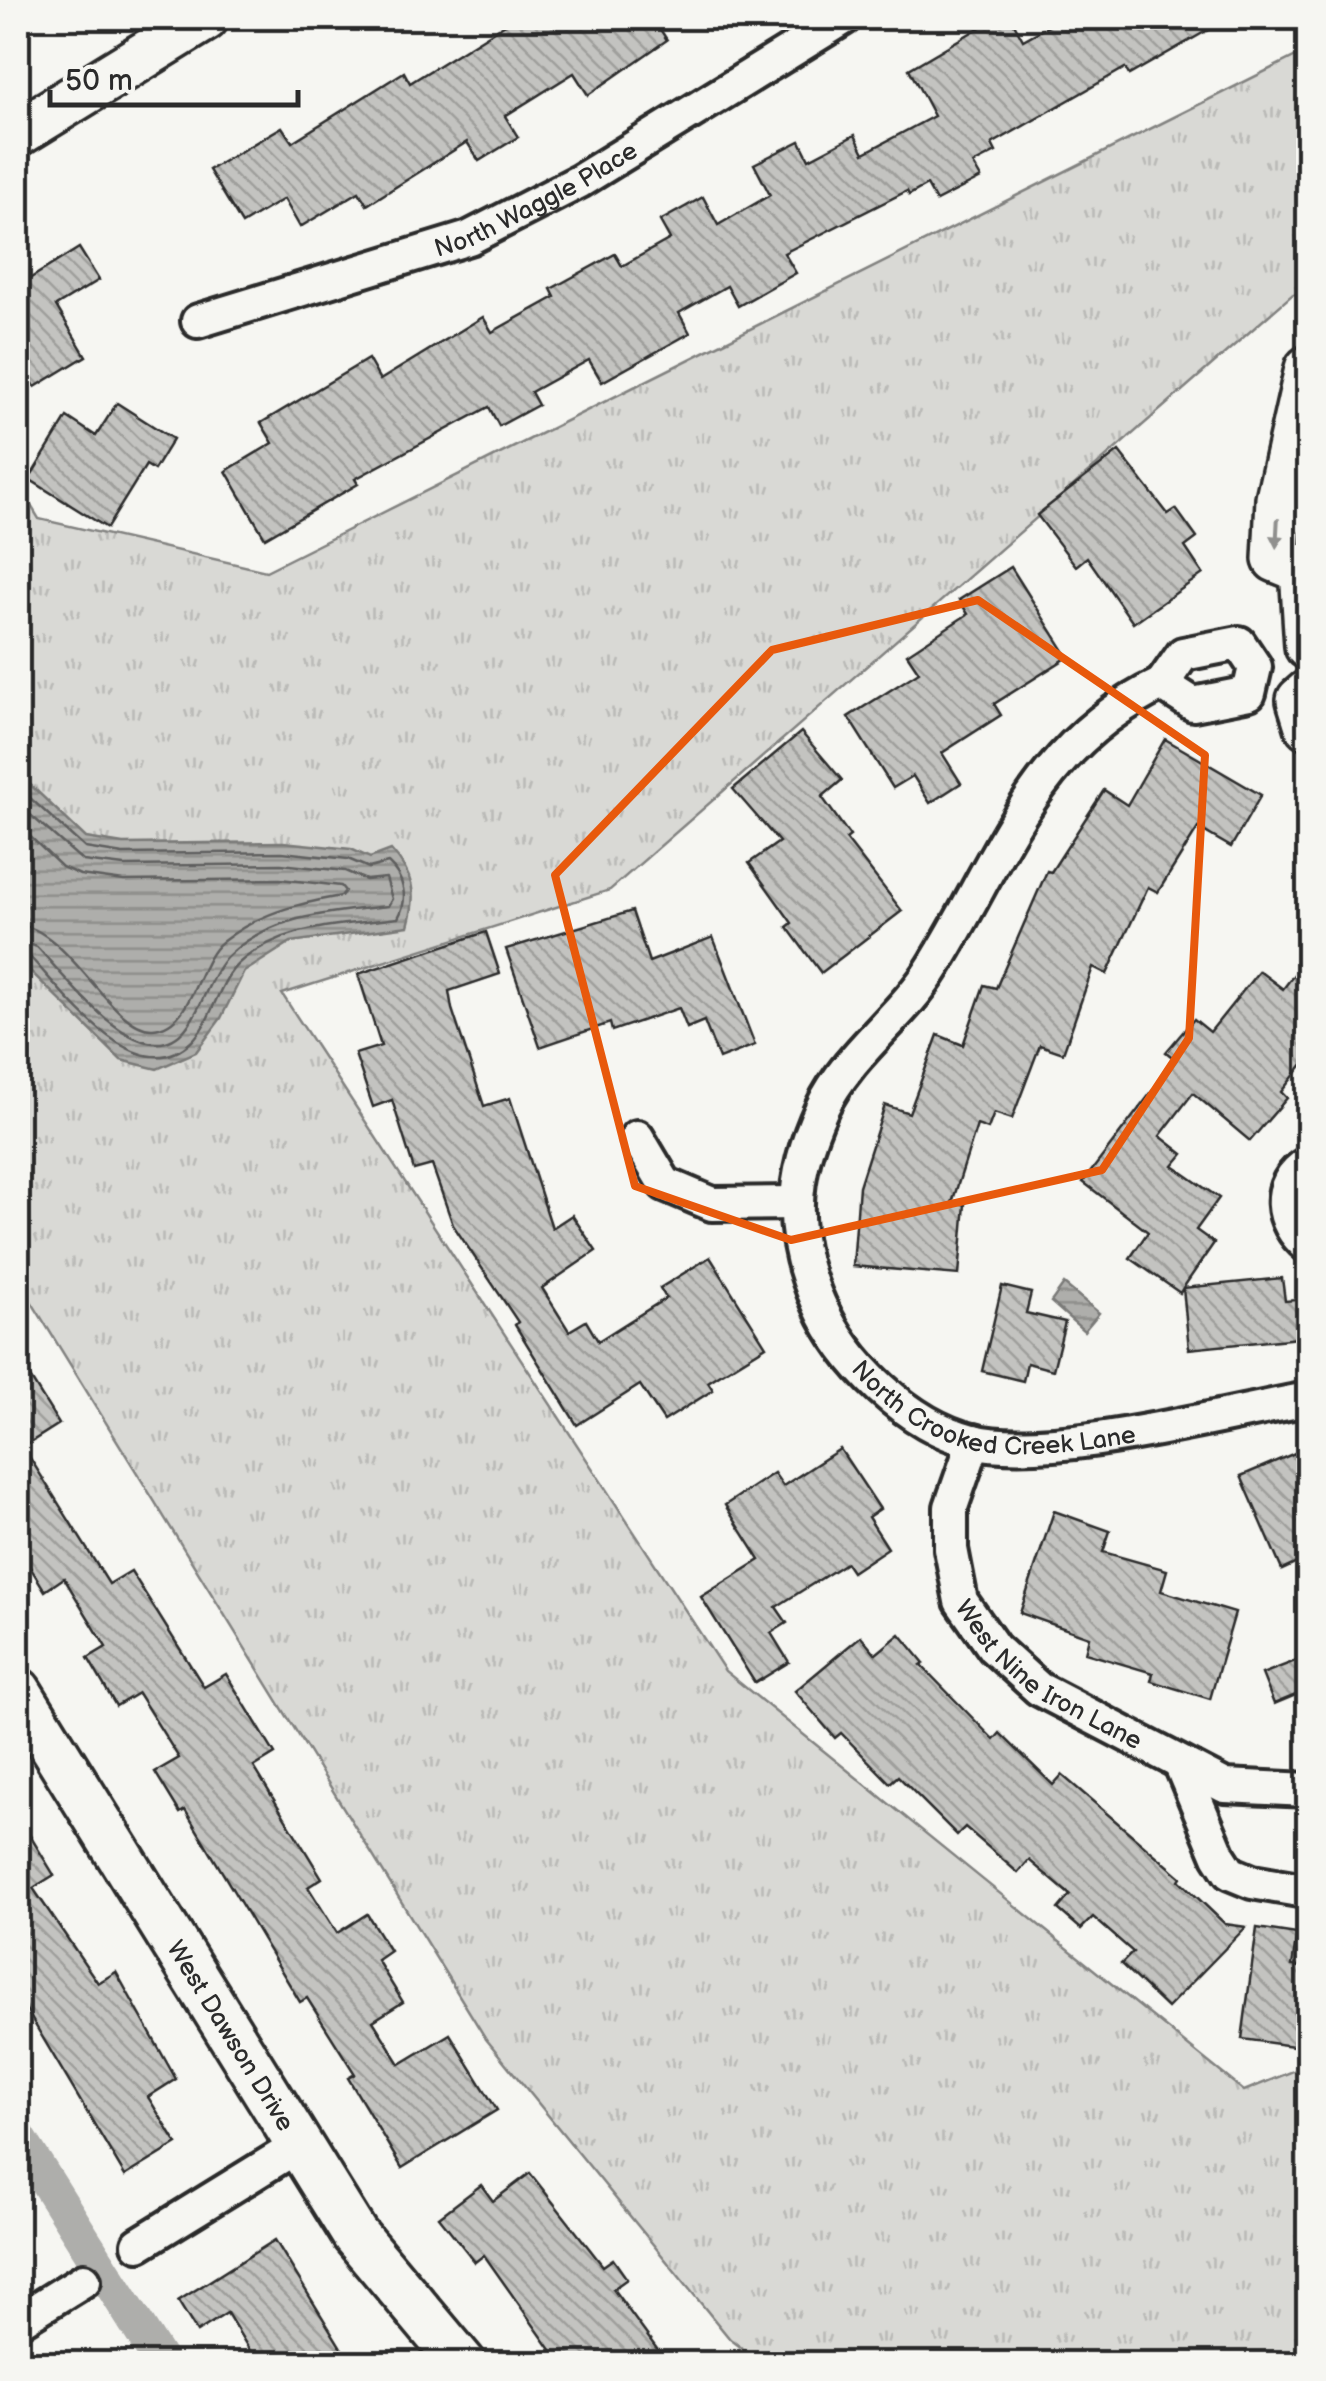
<svg xmlns="http://www.w3.org/2000/svg" width="1326" height="2381" viewBox="0 0 1326 2381" font-family="'Balsamiq Sans',sans-serif">
<style>
.grass{fill:url(#grass-tufts);stroke:#828280;stroke-width:2.5}
.water{fill:url(#water-rules);stroke:#7a7a78;stroke-width:2.5}
.lines{fill:none;stroke-linecap:round;stroke-linejoin:round}
.shore{stroke:#5f5f5e;stroke-width:2.5}
.canal{stroke:#aeaeab;stroke-width:35}
.building{fill:url(#building-back-hatch);stroke:#2b2b2b;stroke-width:2.5}
.street-casing{stroke:#2b2b2b;stroke-width:40}
.secondary-casing{stroke:#2b2b2b;stroke-width:52}
.street{stroke:#f6f6f2;stroke-width:32}
.secondary{stroke:#f6f6f2;stroke-width:45}
.oneway{fill:#90908e}
.marked{fill:none;stroke:#e8590c;stroke-width:8;stroke-linejoin:round}
.labels{text-anchor:middle;stroke-width:8;stroke-linejoin:round;paint-order:stroke}
.street-label{font-size:25px;fill:#2b2b2b;stroke:#f6f6f2}
</style>
<defs>
<pattern id="grass-tufts" width="24" height="20" patternUnits="userSpaceOnUse" patternTransform="scale(2.5)"><rect width="24" height="20" fill="#d9d9d5"/><path d="M3 7l-1-3M5 7V3M7 7l1-3M15 17l-1-3M17 17v-4M19 17l1-3" fill="none" stroke="#babab7"/></pattern>
<pattern id="water-rules" width="6" height="5" patternUnits="userSpaceOnUse" patternTransform="scale(2.5)"><rect width="6" height="5" fill="#aeaeab"/><path d="M0 2.5h6" fill="none" stroke="#8e8e8b"/></pattern>
<pattern id="building-back-hatch" width="6" height="6" patternUnits="userSpaceOnUse" patternTransform="scale(2.5)"><rect width="6" height="6" fill="#c3c3c0"/><path d="M-1 5l2 2M0 0l6 6M5-1l2 2" fill="none" stroke="#9f9f9c"/></pattern>
</defs>
<rect width="100%" height="100%" fill="#f6f6f2"/>
<filter id="ink" filterUnits="userSpaceOnUse"><feTurbulence type="fractalNoise" baseFrequency=".01" numOctaves="2"/><feDisplacementMap in="SourceGraphic" scale="20" xChannelSelector="R" yChannelSelector="G"/><feConvolveMatrix kernelMatrix="1 2 1 2 8 2 1 2 1" color-interpolation-filters="sRGB"/></filter>
<g filter="url(#ink)">
<polygon class="grass" points="1308,50 1308,297 1293,294 610,890 282,994 725,1671 1244,2091 1308,2065 1308,2363 763,2364 730,2339 486,2039 18,1280 18,484 39,519 266,571"/>
<g class="water">
<path d="M18 773 86 838 123 844 283 842 351 849 370 858 391 850C414 875 417 894 408 926L291 942 244 972 221 1018 196 1052 157 1069 121 1060 18 959Z"/>
<polygon points="1064,1284 1099,1313 1084,1331 1051,1302"/>
</g>
<g class="lines">
<g class="shore">
<path d="M18 787 85 848 123 854 282 852 348 859 369 868 388 863C404 877 409 899 398 918 342 926 285 923 239 963 218 982 213 1020 192 1041 137 1095 64 992 29 956L18 953"/>
<path d="M18 804 83 861 124 866 281 864 345 871 366 880 386 878 392 899 388 906C332 913 272 914 229 955 210 973 203 1007 186 1028 143 1082 66 977 37 947L18 940"/>
<path d="M18 825 62 867 80 875 124 881 280 879 341 886 345 891 341 896C296 904 259 913 222 942 196 962 194 1026 153 1029 113 1032 67 927 18 925"/>
</g>
<polyline class="canal" points="18,2136 162,2364"/>
</g>
<g class="building">
<polygon points="515,18 653,18 667,40 588,95 574,73 505,116 518,137 479,161 467,142 367,205 359,192 300,227 284,199 242,224 209,170 282,127 292,142 404,72 410,83"/>
<polygon points="996,18 1011,18 1023,40 1063,18 1229,18 1129,75 1125,68 992,144 996,152 973,164 981,178 936,201 927,185 909,195 907,191 784,253 796,273 738,306 727,286 679,313 690,333 602,382 589,360 531,392 538,405 499,426 489,407 355,479 358,484 265,538 226,471 273,443 261,423 368,359 380,380 483,317 492,332 555,297 551,289 615,254 622,266 670,239 660,221 703,197 718,225 770,195 754,164 800,141 809,159 855,135 864,153 934,116 909,69"/>
<polygon points="79,248 99,280 56,306 86,356 35,387 18,356 18,286"/>
<polygon points="117,403 173,439 154,470 146,465 107,528 29,479 67,417 96,436"/>
<polygon points="1119,451 1168,514 1176,509 1197,538 1185,547 1203,574 1133,623 1087,557 1076,566 1037,515"/>
<polygon points="1011,567 1068,657 994,704 1001,715 942,753 961,783 930,803 913,776 893,788 848,717 919,672 907,654 968,614 959,600"/>
<polygon points="801,732 842,780 822,797 850,836 846,839 902,911 821,973 787,927 792,923 749,863 779,842 733,789"/>
<polygon points="1165,739 1261,795 1231,847 1198,828 1158,892 1148,887 1107,974 1093,967 1063,1053 1040,1045 1012,1119 994,1113 988,1129 977,1125 952,1203 965,1204 959,1275 853,1266 859,1186 885,1105 909,1113 938,1035 963,1045 984,985 996,988 1047,871 1051,872 1104,790 1127,805"/>
<polygon points="632,911 649,962 713,937 755,1045 719,1059 704,1021 687,1028 679,1008 612,1031 610,1023 540,1047 506,949"/>
<polygon points="486,932 500,974 449,991 452,1009 484,1106 510,1098 552,1228 572,1215 596,1251 542,1288 569,1331 586,1321 598,1341 666,1298 660,1288 710,1257 766,1346 708,1382 713,1390 664,1421 640,1385 577,1425 515,1325 518,1322 453,1225 432,1165 414,1170 392,1100 373,1107 355,1054 381,1046 358,974"/>
<polygon points="1308,956 1308,1058 1281,1092 1287,1098 1250,1141 1193,1093 1160,1136 1183,1154 1173,1166 1219,1198 1196,1230 1214,1243 1183,1288 1282,1278 1285,1301 1308,1299 1308,1337 1189,1349 1183,1288 1180,1293 1130,1258 1148,1232 1083,1182 1176,1060 1166,1052 1194,1019 1210,1032 1259,971 1283,989"/>
<polygon points="1002,1286 1031,1293 1026,1313 1065,1322 1053,1370 1027,1363 1023,1381 982,1371"/>
<polygon points="18,1358 59,1424 23,1447 109,1584 131,1571 204,1687 226,1674 275,1754 254,1767 322,1878 308,1887 337,1933 367,1914 390,1951 377,1960 403,2002 373,2021 400,2064 450,2034 497,2110 402,2168 348,2078 355,2074 307,1998 300,2002 185,1810 180,1813 155,1772 179,1758 138,1693 116,1706 88,1658 106,1647 64,1578 45,1591 18,1548"/>
<polygon points="840,1449 880,1509 868,1517 888,1548 852,1572 846,1563 776,1607 787,1623 771,1633 789,1662 755,1683 701,1597 760,1560 725,1505 774,1473 783,1486"/>
<polygon points="1295,1453 1308,1485 1308,1558 1282,1570 1241,1476"/>
<polygon points="1054,1511 1110,1531 1103,1552 1167,1570 1161,1591 1235,1613 1210,1699 1151,1681 1153,1673 1085,1653 1089,1637 1020,1613"/>
<polygon points="900,1634 924,1663 921,1665 994,1740 1000,1733 1053,1785 1062,1775 1181,1877 1179,1880 1225,1924 1246,1927 1167,2008 1121,1964 1133,1952 1093,1917 1081,1929 1058,1909 1070,1895 1029,1860 1018,1873 965,1827 957,1835 898,1776 890,1783 841,1733 835,1738 795,1691 861,1636 876,1654"/>
<polygon points="1308,1656 1308,1690 1274,1704 1262,1674"/>
<polygon points="18,1816 54,1875 33,1888 98,1983 116,1972 176,2079 148,2097 177,2144 125,2176 18,1996"/>
<polygon points="1257,1928 1297,1934 1292,1966 1308,1968 1301,2047 1242,2039"/>
<polygon points="530,2173 603,2266 613,2259 627,2279 613,2289 668,2364 561,2364 484,2255 475,2262 439,2217 481,2185 493,2201"/>
<polygon points="275,2240 351,2364 258,2364 227,2313 197,2332 178,2301"/>
</g>
<g class="lines">
<defs>
<g id="street">
<path id="s1" d="M198 321 469 238 580 181 844 18"/>
<polygon points="1239,643 1255,667 1249,693 1193,704 1162,684 1183,654"/>
<path id="s2" d="M1162 684C1034 744 1003 855 934 966 903 1017 848 1053 822 1108 790 1177 788 1235 819 1304 845 1363 908 1425 972 1441 1051 1460 1224 1414 1308 1399"/>
<polyline points="637,1137 665,1184 712,1204 796,1203"/>
<path d="M1308 1163C1274 1183 1280 1224 1308 1246"/>
<path id="s3" d="M974 1441 951 1507V1549L961 1601 994 1648 1039 1689 1225 1786 1308 1790"/>
<polyline points="1181,1765 1219,1856 1230,1873 1252,1882 1299,1890 1308,1887"/>
<polyline points="139,2244 298,2146"/>
<polyline points="18,2321 84,2280"/>
</g>
<g id="secondary">
<polyline points="18,133 205,18"/>
<polyline points="1308,369 1279,499 1276,559 1303,570 1308,566"/>
<polyline points="1303,570 1308,646"/>
<polyline points="1308,693 1300,700 1308,726"/>
<path id="s4" d="M18 1691 355 2235 463 2364"/>
</g>
</defs>
<use href="#street" class="street-casing"/>
<use href="#secondary" class="secondary-casing"/>
<use href="#street" class="street"/>
<use href="#secondary" class="secondary"/>
</g>
<defs><path id="oneway-solid" d="M-6-.8H1V-3.2L6.5 0L1 3.2V.8H-6Z" transform="scale(2.5)"/></defs>
<use class="oneway" href="#oneway-solid" transform="translate(1277 533) rotate(93)"/>
</g>
<path class="marked" d="M978 600 1205 755 1189 1038 1102 1170 791 1240 635 1186 555 875 772 650Z"/>
<g class="labels">
<g class="street-label">
<text dy="9" stroke="none"><textPath href="#s1" startOffset="360">North Waggle Place</textPath></text>
<text dy="9" stroke="none"><textPath href="#s2" startOffset="978">North Crooked Creek Lane</textPath></text>
<text dy="9" stroke="none"><textPath href="#s3" startOffset="282">West Nine Iron Lane</textPath></text>
<text dy="9" stroke="none"><textPath href="#s4" startOffset="405">West Dawson Drive</textPath></text>
</g>
</g>
<rect width="1326" height="2381" fill="none" stroke="#f6f6f2" stroke-width="60"/>
<rect x="30" y="30" width="1266" height="2321" fill="none" stroke="#2b2b2b" stroke-width="4" filter="url(#ink)"/>
<path d="M50 90v15h248v-15" fill="none" stroke="#2b2b2b" stroke-width="5"/>
<text x="65" y="90" font-size="30" fill="#2b2b2b" stroke="#f6f6f2" stroke-width="8" paint-order="stroke">50 m</text>
</svg>
